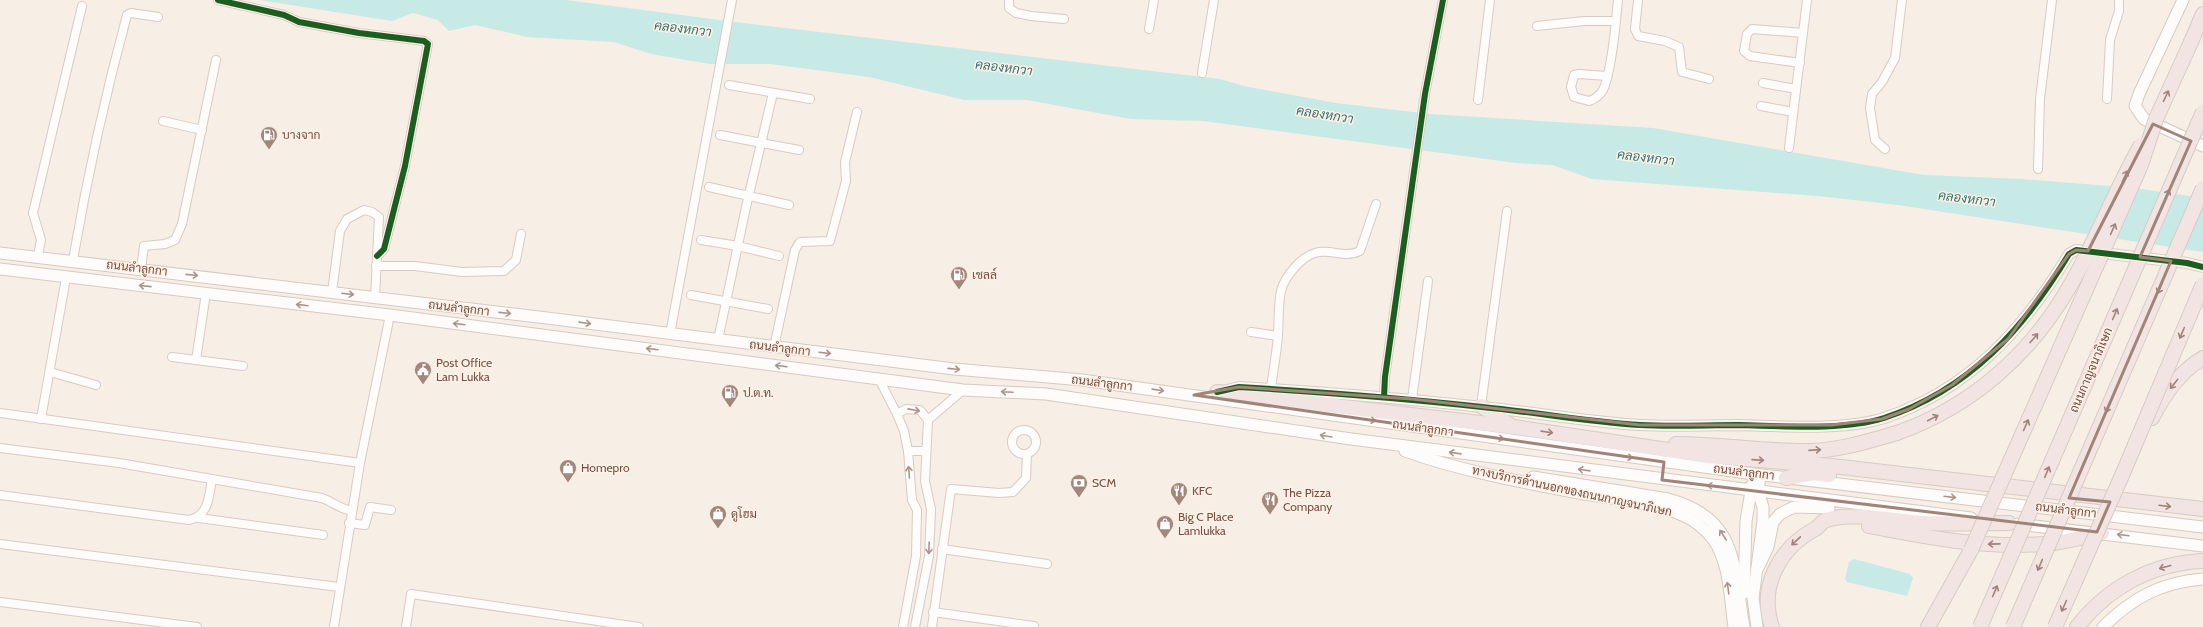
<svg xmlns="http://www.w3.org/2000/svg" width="2203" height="627" viewBox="0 0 2203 627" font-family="Cabin,Sarabun,sans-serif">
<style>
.water{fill:#c7eae7}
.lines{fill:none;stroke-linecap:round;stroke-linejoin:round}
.minor-casing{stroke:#d8cac4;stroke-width:10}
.tertiary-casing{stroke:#d8cac4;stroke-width:12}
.secondary-casing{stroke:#d7c9c2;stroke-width:13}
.motorway-casing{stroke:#d8cbc6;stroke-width:16}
.minor{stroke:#fefcfb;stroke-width:8}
.tertiary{stroke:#fefcfb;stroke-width:10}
.secondary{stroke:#fefcfb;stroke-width:11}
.motorway{stroke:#f1e4e2;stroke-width:14}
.motorway-bridge-casing{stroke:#d8cbc6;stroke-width:16;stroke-linecap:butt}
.motorway-bridge{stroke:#f1e4e2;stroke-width:14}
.cycleway-casing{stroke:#fff1e6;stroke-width:8}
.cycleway{stroke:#1b5e20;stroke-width:6}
.oneway{stroke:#a0837c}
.oneway2{stroke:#ac948e}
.marked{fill:none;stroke:#a0847a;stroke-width:3;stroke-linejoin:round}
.labels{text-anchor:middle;stroke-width:3;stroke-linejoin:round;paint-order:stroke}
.poi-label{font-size:12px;fill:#754f45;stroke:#fff1e6;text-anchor:start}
.street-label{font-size:12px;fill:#754f45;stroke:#fff1e6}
.water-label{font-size:13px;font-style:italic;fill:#357475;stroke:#fff1e6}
</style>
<rect width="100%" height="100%" fill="#f7eee5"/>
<g class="water">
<polygon points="259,0 566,0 743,23 1220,79 1244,86 1336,103 1430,114 1653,128 1924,175 2022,179 2134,188 2203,198 2203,252 1898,205 1818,196 1592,179 1552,165 1516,163 1203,121 1131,119 1027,100 964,100 869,77 770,64 710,64 651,54 614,42 527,37 475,25 449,31 438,20 413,13 392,21"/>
<polygon points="1854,559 1910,574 1913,578 1907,596 1847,582 1845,579 1849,562"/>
</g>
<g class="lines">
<defs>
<g id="minor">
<polyline points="218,0 284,15 299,22 359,33 424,41 428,44 405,166 384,249 377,256"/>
<polyline points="1009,0 1009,8 1016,13 1031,16 1064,19"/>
<polyline points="1638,0 1635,29 1638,36 1665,41 1679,47 1682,72 1709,79"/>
<polyline points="1537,26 1584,21 1616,21"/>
<polyline points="1149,29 1154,0"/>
<polyline points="1800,63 1750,56 1744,51 1747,34 1752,29 1803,33"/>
<polyline points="1202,73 1214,0"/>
<path d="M1607 76 1579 74 1574 75 1571 87 1574 97 1589 101C1595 99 1600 95 1603 90 1612 72 1616 21 1618 0"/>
<polyline points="1763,83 1796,89"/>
<polyline points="729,85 810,99"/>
<polyline points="2107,99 2110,40 2119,11 2119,0"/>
<polyline points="1478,100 1490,0"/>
<polyline points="1761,106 1793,112"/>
<polyline points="163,121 202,130"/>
<polyline points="720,135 799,150"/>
<polyline points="1789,148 1807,0"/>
<polyline points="1885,149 1875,140 1870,108 1872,94 1882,82 1895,58 1902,0"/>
<polyline points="2038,169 2040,99 2052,0"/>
<polyline points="709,187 789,205"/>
<polyline points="701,240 738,246 779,256"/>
<polyline points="38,256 41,240 33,213 82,6"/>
<path d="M73 260C87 178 105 96 127 15L131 13 158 17"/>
<polyline points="376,266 415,266 462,272 504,271 516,260 521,234"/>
<polyline points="141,269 144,246 165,244 175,240 182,224 216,60"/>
<polyline points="332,292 340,231 347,219 364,210 372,212 379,217 375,298"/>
<polyline points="691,295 768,309"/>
<polyline points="1251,332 1278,336"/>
<polyline points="670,334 732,0"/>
<polyline points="718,340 746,207 773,93"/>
<polyline points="774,347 795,250 800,242 830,241 846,181 845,162 857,112"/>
<polyline points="172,357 243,366"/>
<polyline points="196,360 206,293"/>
<polyline points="50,372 96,385"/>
<polyline points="879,379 897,414 904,431 908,451 912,500 917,510 916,556 903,627"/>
<path d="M1271 389C1273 371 1277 352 1278 334 1279 320 1278 304 1281 291 1285 276 1301 257 1315 253 1331 248 1344 259 1360 251L1376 204"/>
<polyline points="1384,397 1385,377 1425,94 1443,0"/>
<polyline points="1412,399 1428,281"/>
<polyline points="1481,406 1507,211"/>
<polyline points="0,413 360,463"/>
<polyline points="897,414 906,409 920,410 928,420"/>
<polyline points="41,419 66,278"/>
<circle cx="1024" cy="442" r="12"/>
<path d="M0 448 119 463 322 498C333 502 340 509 352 511"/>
<polyline points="908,451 926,451"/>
<path d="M0 495 189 520C209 516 209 496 212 479"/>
<polyline points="199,518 323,535"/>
<polyline points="349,523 365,525 370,507 391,510"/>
<polyline points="0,544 339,587"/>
<polyline points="942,549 1047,564"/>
<polyline points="0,602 197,627"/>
<polyline points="933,612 1034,626"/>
<polyline points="334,627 360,463 390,315"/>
<polyline points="406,627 411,594 639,627"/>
<polyline points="915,627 929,556 931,509 925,481 928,420 963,390"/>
<polyline points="932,627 951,489 999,493 1013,492 1026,478 1027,454"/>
</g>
<path id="tertiary" d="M1223 391 1239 387C1320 392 1401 398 1482 407 1535 412 1587 422 1640 425 1673 427 1706 425 1739 425 1782 426 1843 431 1884 418 1969 390 2024 329 2069 254L2076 250 2187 263 2203 267"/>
<g id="secondary">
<polyline points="2183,0 2139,94 2135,106 2144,119 2203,146"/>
<polyline points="0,253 547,318 954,369 1082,380 1754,474 2203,527"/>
<polyline points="0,269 390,315 963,390 1046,394 1351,439 1971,518"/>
<path d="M1405 451C1461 471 1521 482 1579 493 1612 499 1651 501 1682 515 1694 520 1705 529 1713 539 1730 563 1730 599 1734 627"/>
<path d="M1533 477 1668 499C1739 518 1733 566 1744 627"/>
<polyline points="2018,524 2203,546"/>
<polyline points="1757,570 1768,547 1773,522 1780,514 1794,507 1829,508"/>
<polyline points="1744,593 1746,521 1752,485"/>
<polyline points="1757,627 1753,598 1763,521 1763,507 1758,492 1760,475"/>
<path d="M2103 627C2132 598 2162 582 2203 579"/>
</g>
<g id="motorway">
<polyline points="2191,42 2203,14"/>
<polyline points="1217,392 1514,427 1708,456 1832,466 2203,509"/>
<polyline points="1481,406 1510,425"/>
<path d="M2152 418C2164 395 2180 371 2203 358"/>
<path d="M1676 444C1721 444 1766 452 1811 451 1840 450 1869 441 1897 433"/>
<polyline points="1786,478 1814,473 1829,475"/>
<path d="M1869 526C1930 538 1991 550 2054 543 2070 541 2086 536 2102 533"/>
<path d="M1772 627C1758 586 1780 548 1815 529 1819 527 1821 523 1824 521 1847 510 1898 522 1924 523 1952 524 1981 523 2009 523"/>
<polyline points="1928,627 1971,550"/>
<path d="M2077 627C2108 587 2153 563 2203 561"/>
</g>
</defs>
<use href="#minor" class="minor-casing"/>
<use href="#tertiary" class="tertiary-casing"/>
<use href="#secondary" class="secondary-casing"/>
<use href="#motorway" class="motorway-casing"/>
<use href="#minor" class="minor"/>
<use href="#tertiary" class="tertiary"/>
<use href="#secondary" class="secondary"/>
<use href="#motorway" class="motorway"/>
<defs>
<g id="motorway-bridge">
<path d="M1897 433C1973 406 2032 353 2071 284 2097 239 2115 190 2141 145"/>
<polyline points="1971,550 2141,165 2156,119 2191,42"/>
<polyline points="1980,627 2203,112"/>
<polyline points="2013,627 2203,188"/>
<polyline points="2055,627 2123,473 2203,284"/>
</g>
</defs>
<use href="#motorway-bridge" class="motorway-bridge-casing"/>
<use href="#motorway-bridge" class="motorway-bridge"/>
<defs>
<g id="cycleway">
<polyline points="218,0 284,15 299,22 359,33 424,41 428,44 405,166 384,249 377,256"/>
<path d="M1217 392 1239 387C1320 392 1401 398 1482 407 1535 412 1587 422 1640 425 1673 427 1706 425 1739 425 1782 426 1843 431 1884 418 1969 390 2024 329 2069 254L2076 250 2187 263 2203 267"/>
<polyline points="1384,397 1385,377 1425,94 1443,0"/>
</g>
</defs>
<use href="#cycleway" class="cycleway-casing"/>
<use href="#cycleway" class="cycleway"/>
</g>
<defs><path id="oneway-shaft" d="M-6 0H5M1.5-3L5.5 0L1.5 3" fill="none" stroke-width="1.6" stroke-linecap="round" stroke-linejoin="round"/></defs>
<g class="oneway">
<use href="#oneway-shaft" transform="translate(2166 96) rotate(-65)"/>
<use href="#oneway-shaft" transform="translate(2125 176) rotate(-65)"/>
<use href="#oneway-shaft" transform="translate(2167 195) rotate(-67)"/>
<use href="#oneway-shaft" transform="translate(2113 229) rotate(-66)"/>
<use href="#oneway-shaft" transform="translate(2160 288) rotate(113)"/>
<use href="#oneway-shaft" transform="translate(2115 314) rotate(-67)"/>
<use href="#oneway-shaft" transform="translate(2182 333) rotate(113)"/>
<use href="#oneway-shaft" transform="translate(2034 338) rotate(-50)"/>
<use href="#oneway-shaft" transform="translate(2174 384) rotate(129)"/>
<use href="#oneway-shaft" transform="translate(2108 407) rotate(113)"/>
<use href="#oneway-shaft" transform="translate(1933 418) rotate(-28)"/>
<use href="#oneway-shaft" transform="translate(2026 425) rotate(-66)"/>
<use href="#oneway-shaft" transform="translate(1547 432) rotate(8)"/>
<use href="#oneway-shaft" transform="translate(1815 450) rotate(-4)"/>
<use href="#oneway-shaft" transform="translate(1758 460) rotate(4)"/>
<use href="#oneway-shaft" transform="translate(2047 472) rotate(-67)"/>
<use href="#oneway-shaft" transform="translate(2165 506) rotate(7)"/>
<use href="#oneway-shaft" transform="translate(1796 541) rotate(137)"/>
<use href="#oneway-shaft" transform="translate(1994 544) rotate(179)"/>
<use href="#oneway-shaft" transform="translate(2040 565) rotate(113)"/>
<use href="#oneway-shaft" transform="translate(2165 567) rotate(165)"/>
<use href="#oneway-shaft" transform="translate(1995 591) rotate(-67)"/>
<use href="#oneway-shaft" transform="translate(2064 606) rotate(114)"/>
</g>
<g class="oneway2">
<use href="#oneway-shaft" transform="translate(192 275) rotate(6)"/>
<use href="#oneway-shaft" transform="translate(145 286) rotate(-174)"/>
<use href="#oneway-shaft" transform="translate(348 294) rotate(7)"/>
<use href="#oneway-shaft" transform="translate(302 305) rotate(-173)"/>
<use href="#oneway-shaft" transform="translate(505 313) rotate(6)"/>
<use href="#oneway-shaft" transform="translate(585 323) rotate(8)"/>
<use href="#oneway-shaft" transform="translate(459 324) rotate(-173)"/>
<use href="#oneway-shaft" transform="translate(652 349) rotate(-173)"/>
<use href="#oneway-shaft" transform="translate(825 353) rotate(7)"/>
<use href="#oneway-shaft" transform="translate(781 366) rotate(-173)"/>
<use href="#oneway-shaft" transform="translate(954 369) rotate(6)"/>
<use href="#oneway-shaft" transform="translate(1158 390) rotate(8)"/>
<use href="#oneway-shaft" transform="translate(1007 392) rotate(-177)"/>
<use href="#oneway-shaft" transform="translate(914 410) rotate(11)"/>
<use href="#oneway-shaft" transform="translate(1370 420) rotate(8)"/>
<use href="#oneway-shaft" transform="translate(1326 436) rotate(-171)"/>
<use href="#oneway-shaft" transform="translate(1498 438) rotate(8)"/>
<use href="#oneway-shaft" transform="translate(1455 453) rotate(-172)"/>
<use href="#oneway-shaft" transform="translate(1627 457) rotate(8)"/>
<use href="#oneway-shaft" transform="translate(1584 470) rotate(-172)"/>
<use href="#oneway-shaft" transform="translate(909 472) rotate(-94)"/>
<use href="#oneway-shaft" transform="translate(1713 486) rotate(-173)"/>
<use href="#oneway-shaft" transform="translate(1950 497) rotate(7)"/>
<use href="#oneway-shaft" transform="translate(1723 535) rotate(-123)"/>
<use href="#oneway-shaft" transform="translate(2123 535) rotate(-173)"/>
<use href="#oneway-shaft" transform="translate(929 548) rotate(92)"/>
<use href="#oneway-shaft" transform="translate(1728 588) rotate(-98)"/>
</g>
<path class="marked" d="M2153 124 2191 141 2140 257 2171 261 2069 498 2110 502 2097 532 1662 480 1664 462 1194 395 1239 387 1412 399 1640 425H1832L1882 419 1909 409 1952 385 2008 339 2069 254 2076 250 2088 251Z"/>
<defs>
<symbol id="fuel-pin" viewBox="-11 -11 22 30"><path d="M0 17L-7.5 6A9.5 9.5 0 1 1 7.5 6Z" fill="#a2877d" stroke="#fff1e6"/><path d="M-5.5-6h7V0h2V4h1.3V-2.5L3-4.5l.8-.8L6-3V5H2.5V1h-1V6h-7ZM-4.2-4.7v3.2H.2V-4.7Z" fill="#fff"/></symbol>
<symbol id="civic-pin" viewBox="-11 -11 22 30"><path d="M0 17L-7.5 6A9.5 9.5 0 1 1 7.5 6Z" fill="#a2877d" stroke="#fff1e6"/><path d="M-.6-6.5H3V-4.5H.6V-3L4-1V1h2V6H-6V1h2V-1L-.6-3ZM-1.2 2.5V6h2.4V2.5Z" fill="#fff"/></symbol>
<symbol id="shop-pin" viewBox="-11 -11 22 30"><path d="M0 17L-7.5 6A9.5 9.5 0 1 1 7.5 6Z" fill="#a2877d" stroke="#fff1e6"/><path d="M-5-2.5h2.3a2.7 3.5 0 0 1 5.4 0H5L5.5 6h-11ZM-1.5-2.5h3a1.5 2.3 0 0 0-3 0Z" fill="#fff"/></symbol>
<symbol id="bank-pin" viewBox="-11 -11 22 30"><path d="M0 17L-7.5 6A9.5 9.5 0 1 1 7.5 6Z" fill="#a2877d" stroke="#fff1e6"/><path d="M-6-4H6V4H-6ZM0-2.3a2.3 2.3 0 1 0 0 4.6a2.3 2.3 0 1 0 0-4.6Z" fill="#fff"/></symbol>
<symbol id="restaurant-pin" viewBox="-11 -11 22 30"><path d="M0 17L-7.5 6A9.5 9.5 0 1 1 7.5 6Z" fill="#a2877d" stroke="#fff1e6"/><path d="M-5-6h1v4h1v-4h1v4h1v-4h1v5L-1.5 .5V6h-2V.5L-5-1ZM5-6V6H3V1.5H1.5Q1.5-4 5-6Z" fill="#fff"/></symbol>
</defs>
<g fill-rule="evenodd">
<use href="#fuel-pin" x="259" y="125" width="20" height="27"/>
<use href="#fuel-pin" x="949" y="265" width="20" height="27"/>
<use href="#civic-pin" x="413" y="360" width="20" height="27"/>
<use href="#fuel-pin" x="720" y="383" width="20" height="27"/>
<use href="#shop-pin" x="558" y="458" width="20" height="27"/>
<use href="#bank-pin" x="1069" y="473" width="20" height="27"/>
<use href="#restaurant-pin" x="1169" y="481" width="20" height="27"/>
<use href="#restaurant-pin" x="1260" y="490" width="20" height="27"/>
<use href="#shop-pin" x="708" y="504" width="20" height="27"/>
<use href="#shop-pin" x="1155" y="514" width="20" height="27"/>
</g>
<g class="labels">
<g class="poi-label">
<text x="282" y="139">บางจาก</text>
<text x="972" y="279">เชลล์</text>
<text x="436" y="367">Post Office<tspan x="436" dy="14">Lam Lukka</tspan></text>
<text x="743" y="397">ป.ต.ท.</text>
<text x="581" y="472">Homepro</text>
<text x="1092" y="487">SCM</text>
<text x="1192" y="495">KFC</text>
<text x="1283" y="497">The Pizza<tspan x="1283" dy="14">Company</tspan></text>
<text x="731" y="518">ดูโฮม</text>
<text x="1178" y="521">Big C Place<tspan x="1178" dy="14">Lamlukka</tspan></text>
</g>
<g class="street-label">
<text transform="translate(137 268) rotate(7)" y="4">ถนนลำลูกกา</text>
<text transform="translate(459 308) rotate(7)" y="4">ถนนลำลูกกา</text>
<text transform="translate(780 348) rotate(7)" y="4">ถนนลำลูกกา</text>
<text transform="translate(2091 370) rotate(-67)" y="4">ถนนกาญจนาภิเษก</text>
<text transform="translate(1102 383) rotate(7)" y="4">ถนนลำลูกกา</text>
<text transform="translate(1423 428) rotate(8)" y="4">ถนนลำลูกกา</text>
<text transform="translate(1744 472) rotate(7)" y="4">ถนนลำลูกกา</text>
<text transform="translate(1572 491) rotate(12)" y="4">ทางบริการด้านนอกของถนนกาญจนาภิเษก</text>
<text transform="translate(2066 510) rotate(7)" y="4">ถนนลำลูกกา</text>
</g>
<g class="water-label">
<text transform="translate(683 28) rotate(7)" y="5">คลองหกวา</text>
<text transform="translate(1004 67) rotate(7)" y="5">คลองหกวา</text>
<text transform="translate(1325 114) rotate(9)" y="5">คลองหกวา</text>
<text transform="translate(1646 157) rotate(7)" y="5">คลองหกวา</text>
<text transform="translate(1967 198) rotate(7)" y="5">คลองหกวา</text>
</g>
</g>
</svg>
